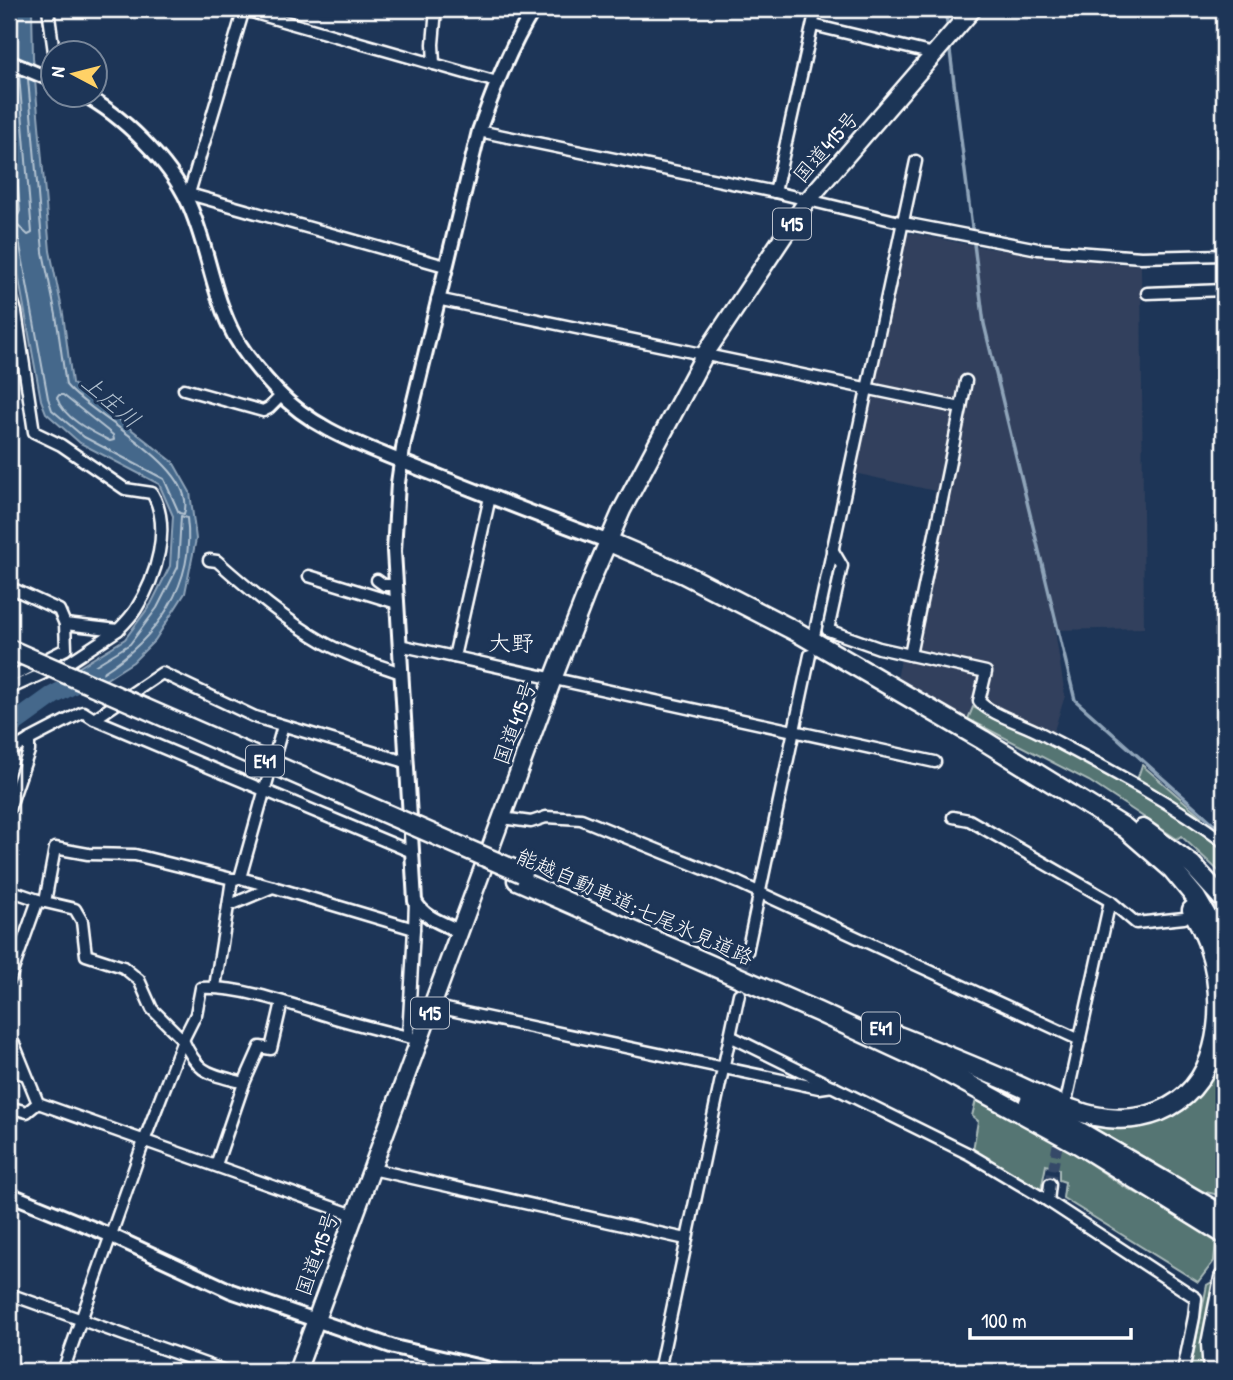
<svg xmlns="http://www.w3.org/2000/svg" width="1233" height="1380" viewBox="0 0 1233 1380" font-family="'Patrick Hand','Klee One',sans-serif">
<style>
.built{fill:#31415d}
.green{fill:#547473;stroke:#aabab9;stroke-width:2}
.water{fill:#44688b;stroke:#8fa4b9;stroke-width:2}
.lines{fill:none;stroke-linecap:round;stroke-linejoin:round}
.shore{stroke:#b4c3d1;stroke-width:2}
.stream{stroke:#8fa4b9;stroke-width:3.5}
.river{stroke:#44688b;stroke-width:19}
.minor-tunnel{stroke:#344968;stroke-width:10;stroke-dasharray:10 5;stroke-linecap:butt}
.minor-casing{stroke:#fff;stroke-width:15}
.tertiary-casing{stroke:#fff;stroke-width:18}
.trunk-casing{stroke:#fff;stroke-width:21}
.motorway-casing{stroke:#fff;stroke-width:23}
.minor{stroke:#1d3557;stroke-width:10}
.tertiary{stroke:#1d3557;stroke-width:12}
.trunk{stroke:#1d3557;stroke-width:16}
.motorway{stroke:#1d3557;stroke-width:18}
.motorway-bridge-casing{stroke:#fff;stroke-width:23;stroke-linecap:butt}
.motorway-bridge{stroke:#1d3557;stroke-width:18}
.labels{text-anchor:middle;stroke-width:6;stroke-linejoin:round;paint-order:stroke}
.shield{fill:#1d3557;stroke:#bbc2cd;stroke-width:2}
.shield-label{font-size:19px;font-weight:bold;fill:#fff}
.street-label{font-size:21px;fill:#fff;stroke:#1d3557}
.water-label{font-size:23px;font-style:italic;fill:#b4c3d1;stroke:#1d3557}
.neighbourhood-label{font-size:23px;fill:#fff;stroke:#1d3557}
</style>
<rect width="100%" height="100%" fill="#1d3557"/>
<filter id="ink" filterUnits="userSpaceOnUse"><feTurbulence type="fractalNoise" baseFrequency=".0143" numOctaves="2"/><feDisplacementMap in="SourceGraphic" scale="14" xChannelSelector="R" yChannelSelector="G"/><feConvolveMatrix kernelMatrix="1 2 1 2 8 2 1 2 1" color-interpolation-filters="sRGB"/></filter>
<g filter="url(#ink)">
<polygon class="built" points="911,233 981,247 1058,258 1141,265 1144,628 1055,630 1065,696 1050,743 974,707 968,719 897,679 935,491 854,473 905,235"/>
<g class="green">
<path d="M973 707C1061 748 1147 791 1224 848V876L1181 836 1177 839 1089 781 968 719Z"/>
<polygon points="1142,765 1202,817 1137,780"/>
<path d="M1224 1050V1196L1196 1190 1172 1173 1090 1126C1154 1134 1202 1114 1224 1050Z"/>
<polygon points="976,1100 1062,1145 1123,1186 1146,1198 1216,1242 1214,1261 1198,1282 1063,1198 1065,1182 1059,1180 1059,1169 1046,1165 1041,1190 973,1150 978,1121 972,1116"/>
<polygon points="1214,1281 1204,1332 1204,1371 1190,1371 1207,1285"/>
</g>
<polygon class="water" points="9,9 32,9 33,57 50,251 63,314 72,383 173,462 190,492 196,539 185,593 155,640 133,662 102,682 73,671 125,639 151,604 170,566 173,516 159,484 80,443 46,413 41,400 13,247 9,196"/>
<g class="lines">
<g class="shore">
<polyline points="9,78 20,211 18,215 9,214"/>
<polyline points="9,225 18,226 28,235 32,233 19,75"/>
<path d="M9 234 15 235 19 240 48 398 52 410 84 437 164 479 179 513 184 514C199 467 92 417 66 385L56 315 43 252 28 79"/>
<path d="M59 395H63L113 435 114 440 110 441C92 432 63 418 57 398Z"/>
<path d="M181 516 187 518C196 584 156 639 102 673L95 672 94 666 130 644 157 608 178 567Z"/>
</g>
<g class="stream">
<polyline points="945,9 948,28"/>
<polyline points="949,43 984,324 1075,700 1224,833"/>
</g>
<polyline class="river" points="9,727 52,696 93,674"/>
<g class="minor-tunnel">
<polyline points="741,982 747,952"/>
<polyline points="1050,1184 1060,1133"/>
</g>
<defs>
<g id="minor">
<polyline points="48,9 54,52"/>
<polyline points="241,9 497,82"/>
<polyline points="813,25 934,54"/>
<polyline points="434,64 433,44 436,9"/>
<polyline points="479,131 775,192 904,223 1038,249 1141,257 1224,255"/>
<polyline points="775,192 816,9"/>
<polyline points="189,194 445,266"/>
<polyline points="187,200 244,9"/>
<path d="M9 289 16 312 34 432 61 445 125 489 152 493C172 527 156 578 136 609 131 617 124 624 118 630"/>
<polyline points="1147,293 1224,290"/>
<polyline points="437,299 961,408 966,381"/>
<polyline points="184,389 263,411 269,408 281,396"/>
<path d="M832 549 842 566 828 630 879 648 986 672 979 701C989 714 1024 724 1040 733 1102 766 1167 799 1224 842"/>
<path d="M209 560 217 561C251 591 285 620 325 643 348 656 375 664 401 673"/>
<polyline points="309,576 397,603"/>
<polyline points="377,580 384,585 396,585"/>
<polyline points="9,587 59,610 65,624 118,630 71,661 9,689"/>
<polyline points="814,636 916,161"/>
<polyline points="399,645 935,762"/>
<polyline points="910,655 961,408"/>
<polyline points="454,657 490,497"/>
<polyline points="9,678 66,649 65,624"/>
<polyline points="9,752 29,740"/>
<polyline points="275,754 283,726"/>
<polyline points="406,762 255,717 162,673 94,719 412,852"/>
<polyline points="9,809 29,751 29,740 83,712 94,719"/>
<polyline points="953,817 969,820 1110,901 1136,923 1184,918"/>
<polyline points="502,818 531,822 546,817 581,819 739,883 1080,1040"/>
<path d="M232 879 135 855 88 854 55 848 45 902 75 909 82 921 86 955 123 967 139 980 152 1009 183 1040 196 1014 201 988C242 986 296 1006 335 1018 363 1026 391 1033 420 1040"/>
<polyline points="273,887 414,929 415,901"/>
<polyline points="9,890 38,900"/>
<polyline points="228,906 232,879 236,879"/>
<polyline points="747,952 810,655"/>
<polyline points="9,981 38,900 45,902"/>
<polyline points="215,987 228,906 273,887 240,878 268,778"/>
<polyline points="432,1006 819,1088 833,1086"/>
<polyline points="730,1036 969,1154 1048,1201 1196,1298 1194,1317 1183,1371"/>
<polyline points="408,1037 414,929"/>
<path d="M183 1040C199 1075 208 1073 244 1083L216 1165"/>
<polyline points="9,1043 14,1044 38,1103 354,1215"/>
<polyline points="9,1069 26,1075"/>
<polyline points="244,1083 260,1047 271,1049 282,1002"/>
<polyline points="1067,1097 1110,901"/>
<polyline points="9,1107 27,1112 38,1103"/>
<polyline points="372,1169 686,1239"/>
<polyline points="1048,1201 1050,1184"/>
<polyline points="9,1294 225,1371"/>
<polyline points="63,1371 144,1141 183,1040"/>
<polyline points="659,1371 739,994"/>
</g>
<g id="tertiary">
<polyline points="9,62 52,80"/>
<path d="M82 94C121 114 170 162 188 202 208 245 212 295 235 337 246 356 262 375 277 391 311 427 356 443 400 461 469 488 538 516 607 541"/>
<path d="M459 931C444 924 422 917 415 901L394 551 398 483 404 442 479 131C494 89 510 47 534 9"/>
<polyline points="9,1194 112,1236 231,1291 394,1347 499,1371"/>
</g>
<polyline id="trunk" points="297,1371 553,679 594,574 622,510 705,354 807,201 973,9"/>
<g id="motorway">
<polyline points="607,541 684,574 797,632 983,740 1125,828 1172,869 1196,898 1224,946"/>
<polyline points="1143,829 1192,865 1224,900"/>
<polyline points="517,880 818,1012 935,1066 1080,1145 1224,1234"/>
<path d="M893 1034C929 1048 965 1063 1001 1078 1025 1088 1049 1101 1074 1110 1133 1132 1196 1113 1213 1048 1225 1003 1216 949 1192 910"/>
<polyline points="1029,1102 1224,1216"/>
<polyline points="1213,1371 1211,1344 1224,1278"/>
</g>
</defs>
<use href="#minor" class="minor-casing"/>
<use href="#tertiary" class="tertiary-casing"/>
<use href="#trunk" class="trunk-casing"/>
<use href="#motorway" class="motorway-casing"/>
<use href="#minor" class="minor"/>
<use href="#tertiary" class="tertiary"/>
<use href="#trunk" class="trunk"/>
<use href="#motorway" class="motorway"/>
<defs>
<polyline id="motorway-bridge" points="9,649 522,873"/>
</defs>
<use href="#motorway-bridge" class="motorway-bridge-casing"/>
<use href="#motorway-bridge" class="motorway-bridge"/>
</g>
</g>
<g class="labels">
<g class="shield">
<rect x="773" y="208.5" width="38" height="31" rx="5"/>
<rect x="246" y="745.5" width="38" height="31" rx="5"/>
<rect x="411" y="997.5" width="38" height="31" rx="5"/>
<rect x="862" y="1012.5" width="38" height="31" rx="5"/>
</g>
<g class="shield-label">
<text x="792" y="231">415</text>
<text x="265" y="768">E41</text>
<text x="430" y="1020">415</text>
<text x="881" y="1035">E41</text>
</g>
<g class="street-label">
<text transform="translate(826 147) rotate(-49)" y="7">国道415号</text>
<text transform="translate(515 723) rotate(-70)" y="7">国道415号</text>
<text transform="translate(635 907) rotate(24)" y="7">能越自動車道;七尾氷見道路</text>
<text transform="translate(317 1254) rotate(-70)" y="7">国道415号</text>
</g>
<g class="water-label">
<text transform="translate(111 401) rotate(41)" y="8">上庄川</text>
</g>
<g class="neighbourhood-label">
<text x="511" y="651">大野</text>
</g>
</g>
<rect width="1233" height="1380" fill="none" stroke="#1d3557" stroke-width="35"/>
<rect x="18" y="18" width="1198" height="1345" fill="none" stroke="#fff" stroke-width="2.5" filter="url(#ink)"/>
<g transform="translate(74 74) rotate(277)"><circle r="33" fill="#1d3557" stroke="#77869a" stroke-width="2"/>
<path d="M0-5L12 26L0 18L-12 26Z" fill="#ffd166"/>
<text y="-10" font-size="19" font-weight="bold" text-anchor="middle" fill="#ffffff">N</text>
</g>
<path d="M970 1328v10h161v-10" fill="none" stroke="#ffffff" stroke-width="3.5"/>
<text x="981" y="1328" font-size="21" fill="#ffffff" stroke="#1d3557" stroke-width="5" paint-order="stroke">100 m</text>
</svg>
